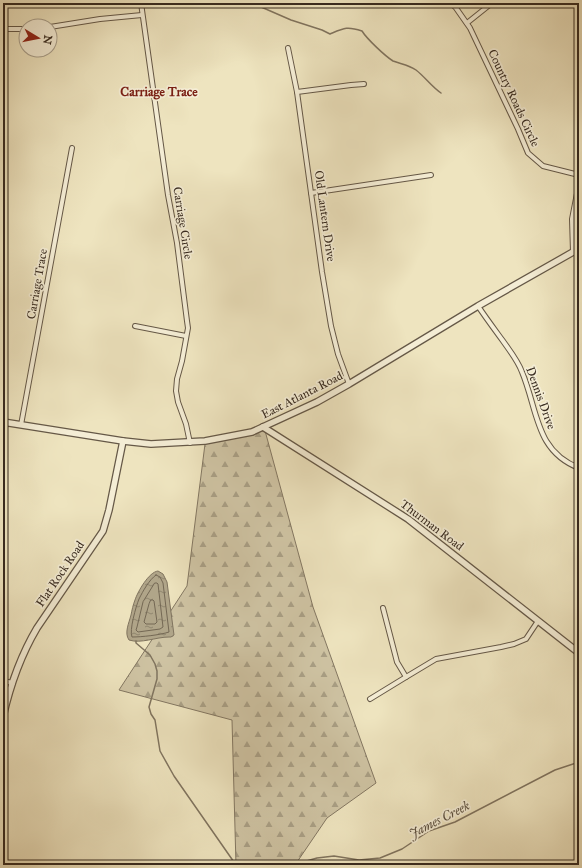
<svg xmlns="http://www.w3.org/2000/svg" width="582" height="868" viewBox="0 0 582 868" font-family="'IM FELL Great Primer',serif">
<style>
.forest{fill:url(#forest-firs);stroke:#837762}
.water{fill:url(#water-ripples);stroke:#80745f}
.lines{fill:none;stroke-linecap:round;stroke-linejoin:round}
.shore{stroke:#746854;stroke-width:1}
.stream{stroke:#80745f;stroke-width:1.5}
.minor-casing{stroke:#655847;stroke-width:6}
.tertiary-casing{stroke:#655847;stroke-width:8}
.minor{stroke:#f4edd5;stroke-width:4}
.tertiary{stroke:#f4edd5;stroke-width:5.5}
.labels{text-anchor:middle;stroke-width:3.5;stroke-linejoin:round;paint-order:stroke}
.street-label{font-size:12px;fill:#372a1f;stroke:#f4edd5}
.neighbourhood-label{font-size:13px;font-weight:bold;fill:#7a1f14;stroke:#f4edd5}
.water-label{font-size:13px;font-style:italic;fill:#5b4f3f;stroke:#f4edd5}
</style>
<defs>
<pattern id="forest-firs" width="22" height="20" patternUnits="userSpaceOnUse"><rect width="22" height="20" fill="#cfc4a4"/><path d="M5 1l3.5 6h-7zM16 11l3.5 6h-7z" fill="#a99f85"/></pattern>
<pattern id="water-ripples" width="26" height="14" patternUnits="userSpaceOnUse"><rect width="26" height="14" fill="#b0a589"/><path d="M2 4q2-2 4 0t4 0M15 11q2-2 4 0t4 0" fill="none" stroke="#90876f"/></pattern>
</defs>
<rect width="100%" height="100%" fill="#eee4bf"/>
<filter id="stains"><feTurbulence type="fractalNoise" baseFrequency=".005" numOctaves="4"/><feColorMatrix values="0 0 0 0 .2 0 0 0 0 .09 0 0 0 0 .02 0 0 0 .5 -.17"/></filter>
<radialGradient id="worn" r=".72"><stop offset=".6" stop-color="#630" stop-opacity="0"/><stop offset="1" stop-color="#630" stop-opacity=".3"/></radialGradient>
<polygon class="forest" points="264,427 313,607 376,783 327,818 295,865 236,865 232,720 119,690 187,586 205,444"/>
<path class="water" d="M158 571 163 574 167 582 174 635 171 637H169C156 637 141 644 129 640 124 633 129 623 131 615 132 610 133 605 135 600 138 591 149 572 158 571Z"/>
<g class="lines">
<g class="shore">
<path d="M156 575 160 577 163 583 169 632C160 635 142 637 132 637 129 631 136 606 139 599 143 591 149 580 156 575Z"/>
<polygon points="155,583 157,583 158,584 163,627 160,629 138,632 136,630 137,627 143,602"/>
<polygon points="151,600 153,600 154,601 157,622 155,624 146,624 144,622 149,604"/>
</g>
<g class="stream">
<path d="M252 3 291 20 322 30 330 34C344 28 347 26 362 31 367 39 385 56 393 61 401 64 409 65 416 70 425 77 432 87 441 93"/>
<polyline points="136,641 136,643 150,655 155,664 157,671 157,679 149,707 151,714 155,720 160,751 174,776 236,865"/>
<polyline points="301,865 303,862 317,858 334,856 359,860 380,858 402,849 429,831 455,822 555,770 579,762"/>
</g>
<defs>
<g id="minor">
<polyline points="141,3 168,195 177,243 187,321 188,328 182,361 177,379 176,391 178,402 186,424 190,443"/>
<polyline points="451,3 456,8 470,28 518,129 528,153 543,166 579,175"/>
<polyline points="467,23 492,3"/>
<polyline points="50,27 100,19 142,15"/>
<polyline points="3,29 26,29"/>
<polyline points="288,48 297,92 322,272 331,326 338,354 349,384"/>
<polyline points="297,92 351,85 364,84"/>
<polyline points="311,193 431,175"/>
<polyline points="573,252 572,219 579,183"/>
<path d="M478 306C486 318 495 330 503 341 510 351 518 361 522 372 538 410 535 451 579 468"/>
<polyline points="135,326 186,336"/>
<polyline points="21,425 72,148"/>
<polyline points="3,437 6,423"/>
<polyline points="383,608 397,662 406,677"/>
<polyline points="3,681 13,683"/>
<polyline points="370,699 406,677 436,659 501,647 514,644 526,639 538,621"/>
</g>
<g id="tertiary">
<polyline points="3,422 123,441 151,444 205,441 252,432 317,402 349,384 478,306 573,252 579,250"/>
<polyline points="263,427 408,519 579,653"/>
<path d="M3 717C10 686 21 655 37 628L103 531 109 510 123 441"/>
</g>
</defs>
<use href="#minor" class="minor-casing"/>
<use href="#tertiary" class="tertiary-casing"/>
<use href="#minor" class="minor"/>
<use href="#tertiary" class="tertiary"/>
</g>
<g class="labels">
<g class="street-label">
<text transform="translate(514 98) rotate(65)" y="4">Country Roads Circle</text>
<text transform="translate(325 216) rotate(82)" y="4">Old Lantern Drive</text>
<text transform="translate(183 223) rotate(81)" y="4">Carriage Circle</text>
<text transform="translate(37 284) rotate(-80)" y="4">Carriage Trace</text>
<text transform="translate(302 395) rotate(-27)" y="4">East Atlanta Road</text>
<text transform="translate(541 398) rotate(70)" y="4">Dennis Drive</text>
<text transform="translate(432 525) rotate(37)" y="4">Thurman Road</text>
<text transform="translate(60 574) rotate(-56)" y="4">Flat Rock Road</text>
</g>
<g class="neighbourhood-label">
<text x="159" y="96">Carriage Trace</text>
</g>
<g class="water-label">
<text transform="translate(439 819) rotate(-27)" y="5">James Creek</text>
</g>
</g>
<rect width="582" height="868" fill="none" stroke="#eee4bf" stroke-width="16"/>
<rect x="4" y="4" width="574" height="860" fill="none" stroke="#372a1f" stroke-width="2"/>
<rect x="8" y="8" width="566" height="852" fill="none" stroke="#372a1f"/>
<g transform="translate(38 38) rotate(100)"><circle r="19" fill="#f4edd5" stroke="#a89f8c"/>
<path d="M0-3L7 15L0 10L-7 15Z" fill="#8f2418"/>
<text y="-6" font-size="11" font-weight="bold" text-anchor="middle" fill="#372a1f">N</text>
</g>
<rect width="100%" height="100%" filter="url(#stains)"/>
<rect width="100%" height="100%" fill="url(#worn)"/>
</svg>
